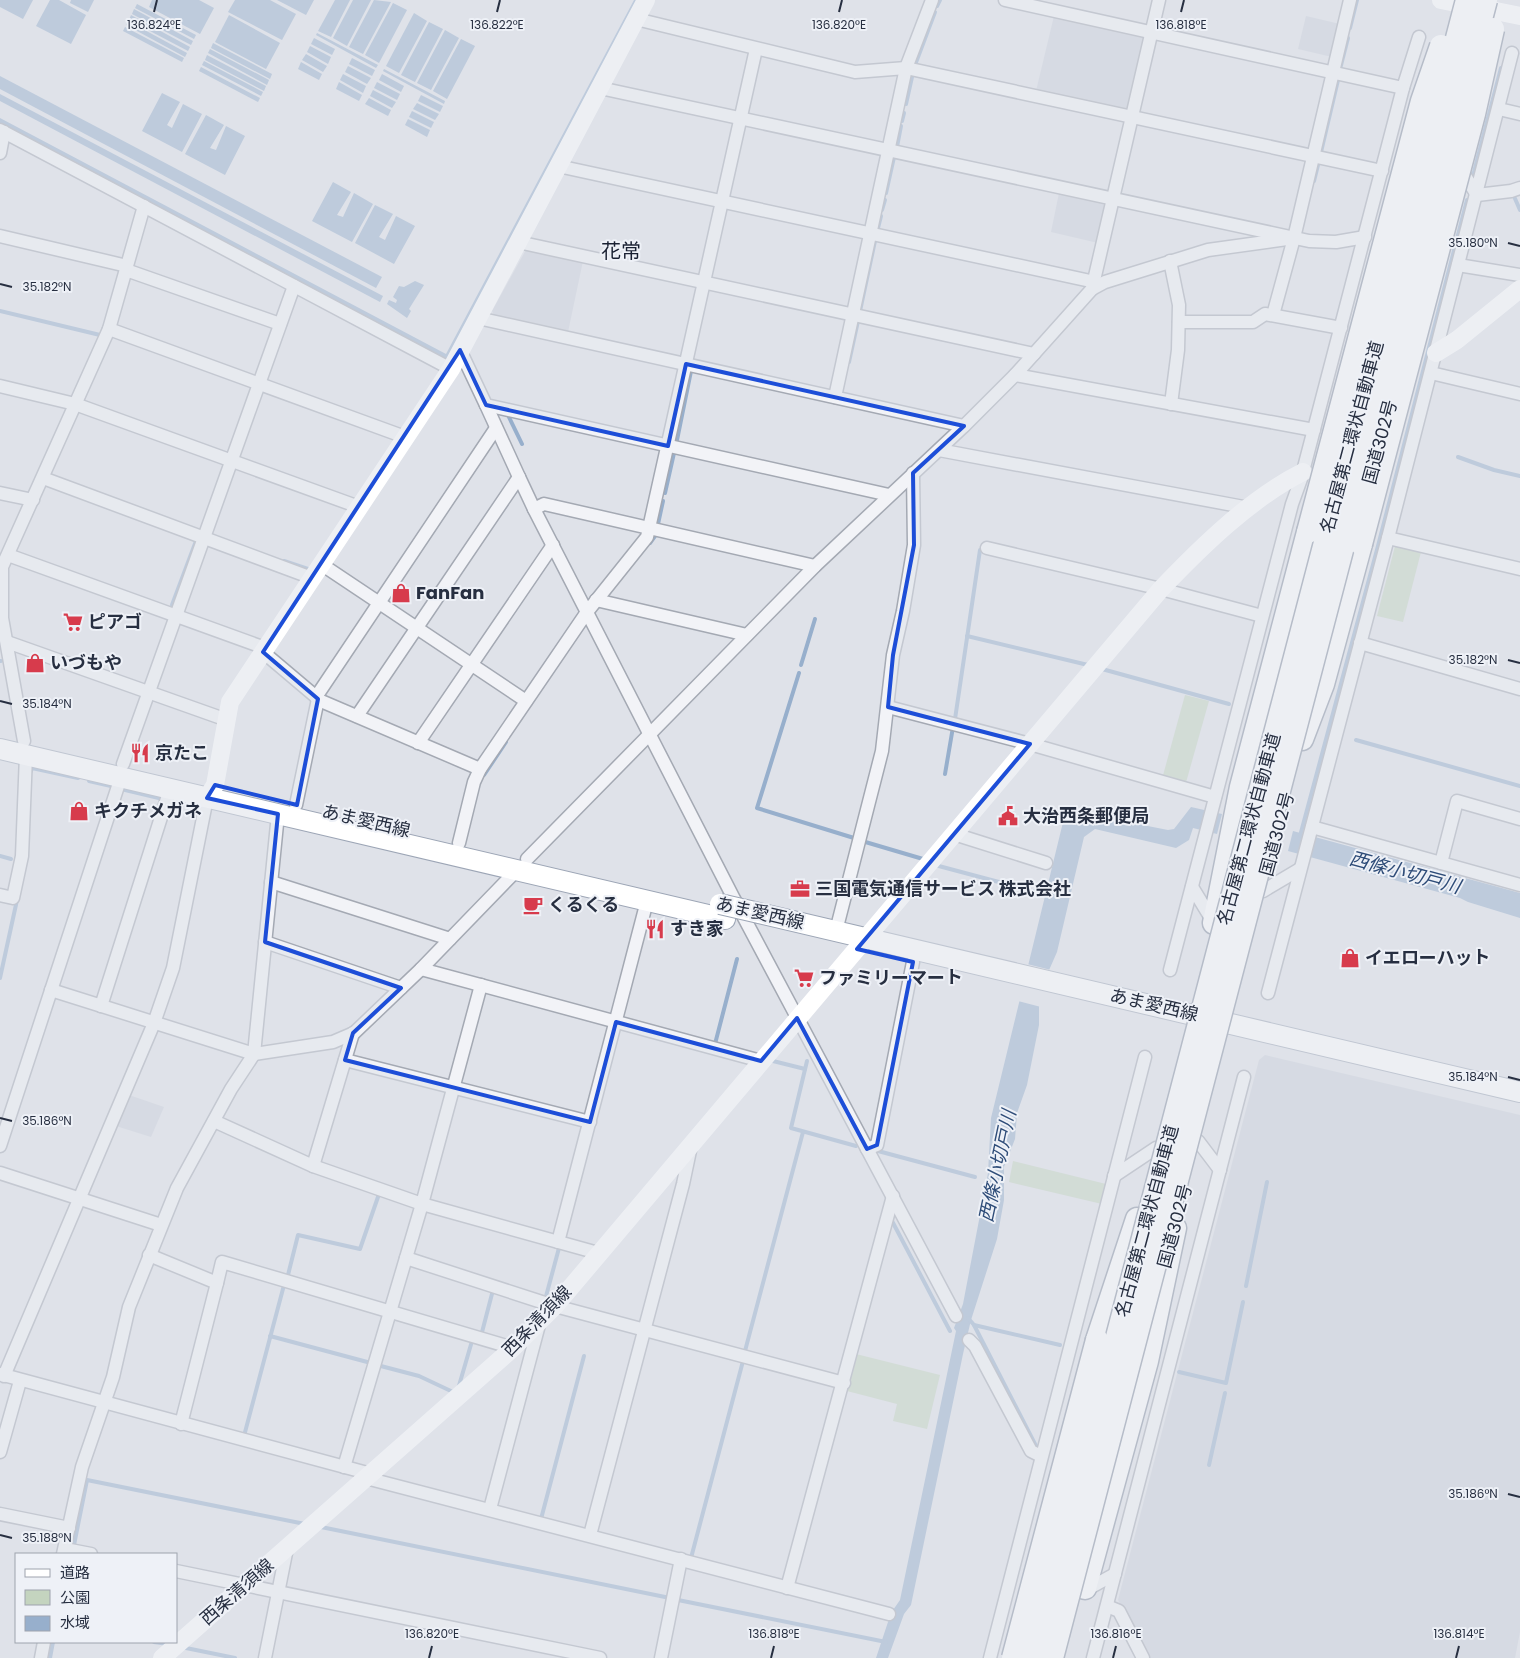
<svg xmlns="http://www.w3.org/2000/svg" width="1520" height="1658" viewBox="0 0 1520 1658" font-family="Poppins,'Noto Sans JP',sans-serif">
<style>
.built{fill:#cdd1db}
.green{fill:#c4d4bf}
.water{fill:#97afcc}
.pier{fill:#dfe2e9}
.lines{fill:none;stroke-linecap:round;stroke-linejoin:round}
.stream{stroke:#97afcc;stroke-width:4}
.street-casing{stroke:#a4a9b3;stroke-width:15}
.primary-casing{stroke:#9da6b6;stroke-width:22}
.highway-casing{stroke:#858fa1;stroke-width:25}
.street{stroke:#f2f3f7;stroke-width:12}
.secondary{stroke:#fff;stroke-width:18}
.primary{stroke:#fff;stroke-width:20}
.highway{stroke:#fff;stroke-width:22}
.primary-bridge-casing{stroke:#9da6b6;stroke-width:22;stroke-linecap:butt}
.highway-bridge-casing{stroke:#858fa1;stroke-width:25;stroke-linecap:butt}
.primary-bridge{stroke:#fff;stroke-width:20}
.highway-bridge{stroke:#fff;stroke-width:22}
.marked{fill:none;stroke:#1d4ed8;stroke-width:4;stroke-linejoin:round}
.ticks{fill:none;stroke:#272f41;stroke-width:2}
.labels{text-anchor:middle;stroke-width:4;stroke-linejoin:round;paint-order:stroke}
.street-label{font-size:18px;fill:#272f41;stroke:#eef1f7}
.poi-label{font-size:18px;font-weight:bold;fill:#272f41;stroke:#eef1f7;text-anchor:start}
.water-label{font-size:19px;font-style:italic;fill:#2e4c78;stroke:#eef1f7}
.quarter-label{font-size:20px;fill:#192032;stroke:#eef1f7}
.ticks-label{font-size:12px;text-anchor:middle;fill:#272f41;stroke:#eef1f7;stroke-width:4;stroke-linejoin:round;paint-order:stroke}
</style>
<rect width="100%" height="100%" fill="#dfe2e9"/>
<g class="built">
<polygon points="1054,16 1142,37 1145,40 1130,109 1126,108 1125,111 1036,91"/>
<polygon points="1306,16 1340,24 1332,57 1298,49"/>
<polygon points="1059,193 1103,203 1106,209 1098,243 1051,232"/>
<polygon points="527,248 583,261 568,332 494,315 492,311"/>
<polygon points="1265,1055 1520,1115 1520,1632 1515,1658 1149,1658 1118,1600 1259,1060"/>
<polygon points="129,1095 164,1107 151,1137 116,1126"/>
</g>
<g class="green">
<polygon points="1395,546 1421,552 1403,622 1377,616"/>
<polygon points="1185,695 1209,701 1185,786 1162,779"/>
<polygon points="1013,1161 1106,1184 1102,1204 1009,1182"/>
<polygon points="856,1354 940,1375 927,1429 893,1421 897,1404 847,1391"/>
</g>
<g class="water">
<polygon points="0,0 33,0 23,19 0,7"/>
<polygon points="50,0 59,0 86,15 71,44 36,26"/>
<polygon points="71,0 94,0 88,12 70,3"/>
<polygon points="152,0 199,0 214,8 200,34 149,7"/>
<polygon points="235,0 270,0 296,14 282,40 228,12"/>
<polygon points="277,0 314,0 306,15"/>
<polygon points="335,0 350,0 331,37 318,31"/>
<polygon points="353,0 371,0 347,46 333,38"/>
<polygon points="374,0 391,2 363,54 349,47"/>
<polygon points="634,0 641,0 448,362 0,125 0,118 446,354"/>
<polygon points="393,3 407,10 379,63 365,55"/>
<polygon points="137,4 196,35 194,39 135,8"/>
<polygon points="134,9 193,41 191,45 132,14"/>
<polygon points="414,13 427,21 399,73 386,66"/>
<polygon points="131,15 190,47 188,51 129,20"/>
<polygon points="229,15 280,43 266,69 215,42"/>
<polygon points="128,21 187,53 185,57 126,25"/>
<polygon points="429,22 443,29 415,82 401,75"/>
<polygon points="125,27 184,58 182,62 123,31"/>
<polygon points="445,30 459,38 431,90 417,83"/>
<polygon points="317,33 378,65 376,68 316,35"/>
<polygon points="314,38 335,49 332,55 311,44"/>
<polygon points="461,39 475,46 447,99 433,91"/>
<polygon points="213,43 272,74 270,79 211,48"/>
<polygon points="310,46 331,57 328,64 307,52"/>
<polygon points="210,49 269,80 267,85 208,53"/>
<polygon points="306,54 327,66 323,72 302,60"/>
<polygon points="207,55 266,86 264,91 205,60"/>
<polygon points="352,58 375,70 372,76 349,64"/>
<polygon points="204,61 263,92 261,96 202,65"/>
<polygon points="301,62 322,74 319,80 298,69"/>
<polygon points="348,66 371,78 367,84 345,72"/>
<polygon points="201,67 260,98 258,102 199,71"/>
<polygon points="384,69 445,101 444,104 383,71"/>
<polygon points="343,74 366,86 363,93 340,80"/>
<polygon points="382,74 404,86 401,92 379,80"/>
<polygon points="0,76 382,277 376,288 0,89"/>
<polygon points="339,82 362,95 359,101 336,89"/>
<polygon points="377,82 400,94 397,100 374,88"/>
<polygon points="373,90 396,102 392,108 370,96"/>
<polygon points="162,93 180,102 167,125 172,128 183,104 202,114 182,152 142,131"/>
<polygon points="0,94 383,296 380,302 0,101"/>
<polygon points="421,95 443,106 440,112 418,101"/>
<polygon points="369,98 391,110 388,116 365,104"/>
<polygon points="417,103 439,114 435,120 413,109"/>
<polygon points="412,111 434,122 431,128 409,117"/>
<polygon points="206,115 224,125 210,148 216,150 226,126 245,136 225,175 185,154"/>
<polygon points="408,119 430,130 427,137 405,125"/>
<polygon points="333,182 351,192 337,215 343,217 354,193 373,204 352,242 312,221"/>
<polygon points="375,205 393,214 379,237 385,240 396,216 415,226 394,264 355,243"/>
<polygon points="415,281 424,285 409,309 411,311 407,318 387,304 389,300 396,303 397,300 393,297 399,286 404,287"/>
<polygon points="1191,807 1222,814 1217,834 1193,828 1189,840 1176,848 1095,829 1084,837 1057,952 1046,977 1039,1003 1039,1025 1027,1085 1017,1113 1015,1139 1004,1167 1004,1200 997,1239 971,1320 963,1354 911,1605 904,1614 888,1658 876,1658 891,1613 900,1600 956,1331 954,1328 963,1304 988,1173 991,1118 1065,814 1076,812 1168,830 1174,829"/>
<polygon points="1293,831 1520,893 1520,918 1468,902 1460,898 1288,851"/>
</g>
<polygon class="pier" points="1027,964 1051,970 1041,1007 1018,1001"/>
<g class="lines">
<g class="stream">
<polyline points="937,6 940,0"/>
<polyline points="1350,28 1357,0"/>
<polyline points="915,65 935,12"/>
<polyline points="1340,69 1348,38"/>
<polyline points="906,104 912,77"/>
<polyline points="902,121 904,113"/>
<polyline points="897,147 901,126"/>
<polyline points="1321,152 1338,80"/>
<polyline points="1473,176 1501,68"/>
<polyline points="1314,181 1318,165"/>
<polyline points="886,193 894,157"/>
<polyline points="1513,194 1520,210"/>
<polyline points="882,210 885,200"/>
<polyline points="878,228 881,216"/>
<polyline points="0,311 100,335"/>
<polyline points="860,311 875,241"/>
<polyline points="849,362 858,321"/>
<polyline points="507,413 522,444"/>
<polyline points="677,440 691,371 694,371"/>
<polyline points="1458,457 1494,470 1520,476"/>
<polyline points="665,493 674,453"/>
<polyline points="658,524 663,501"/>
<polyline points="650,543 655,536"/>
<polyline points="284,561 308,569"/>
<polyline points="172,605 196,541"/>
<polyline points="967,636 1088,665"/>
<polyline points="0,661 1,661"/>
<polyline points="801,665 815,619"/>
<polyline points="1102,669 1229,704"/>
<polyline points="799,673 757,808 854,838"/>
<polyline points="955,719 980,550"/>
<polyline points="1356,740 1520,786"/>
<polyline points="31,771 32,768 78,778"/>
<polyline points="945,774 953,727"/>
<polyline points="484,775 506,742"/>
<polyline points="89,781 111,786"/>
<polyline points="121,789 163,799"/>
<polyline points="1300,836 1378,546 1467,200"/>
<polyline points="862,841 923,859"/>
<polyline points="0,856 11,859"/>
<polyline points="935,865 1036,892"/>
<polyline points="0,978 17,900"/>
<polyline points="715,1044 737,959"/>
<polyline points="773,1061 805,1069"/>
<polyline points="807,1061 791,1128 856,1146"/>
<polyline points="878,1151 975,1177"/>
<polyline points="891,1219 950,1331"/>
<polyline points="287,1279 298,1235 360,1249 379,1194"/>
<polyline points="1246,1286 1267,1182"/>
<polyline points="545,1300 559,1248"/>
<polyline points="968,1318 974,1325 1060,1345"/>
<polyline points="974,1325 1036,1446"/>
<polyline points="270,1336 371,1363"/>
<polyline points="481,1336 493,1290"/>
<polyline points="745,1351 803,1132"/>
<polyline points="377,1365 419,1376 453,1392 458,1389 472,1341"/>
<polyline points="1179,1372 1226,1383 1243,1302"/>
<polyline points="244,1436 284,1285"/>
<polyline points="1209,1465 1225,1393"/>
<polyline points="541,1519 584,1356"/>
<polyline points="321,1527 670,1598"/>
<polyline points="74,1545 87,1480 305,1524"/>
<polyline points="691,1558 743,1361"/>
<polyline points="678,1600 886,1642"/>
<polyline points="154,1642 168,1644"/>
<polyline points="186,1648 235,1658"/>
<polyline points="50,1658 53,1642"/>
</g>
<defs>
<g id="street">
<polyline points="1005,0 1403,88"/>
<polyline points="636,19 855,72 906,68 1382,171"/>
<polyline points="600,88 1309,241 1336,242 1365,237"/>
<polyline points="1499,109 1520,114"/>
<polyline points="0,130 451,369"/>
<polyline points="0,153 4,132"/>
<polyline points="558,166 1095,282"/>
<polyline points="1460,168 1477,195 1511,191 1520,188"/>
<polyline points="0,236 127,266"/>
<polyline points="518,242 1034,354"/>
<polyline points="1170,261 1179,305 1178,350 1171,404"/>
<polyline points="1458,265 1520,275"/>
<polyline points="126,270 280,324"/>
<polyline points="1092,289 1105,282 1208,250 1294,238 1350,0"/>
<polyline points="1273,315 1294,238"/>
<polyline points="478,318 964,426"/>
<polyline points="1179,322 1253,322 1265,314 1341,328"/>
<polyline points="109,329 405,437"/>
<polyline points="460,350 486,405 889,495"/>
<polyline points="1431,373 1520,394"/>
<polyline points="1015,375 1314,430"/>
<polyline points="0,386 75,404 359,507"/>
<polyline points="835,397 906,68 932,0"/>
<polyline points="486,405 519,477"/>
<polyline points="939,450 1249,508"/>
<polyline points="43,478 312,578"/>
<polyline points="0,493 33,500"/>
<polyline points="534,509 733,897 956,1316"/>
<polyline points="1388,538 1520,569"/>
<polyline points="987,548 1161,589 1262,616"/>
<polyline points="8,555 265,648"/>
<polyline points="321,564 526,701"/>
<polyline points="596,600 747,635"/>
<polyline points="7,642 227,720"/>
<polyline points="1360,643 1520,689"/>
<polyline points="263,652 321,701 480,769"/>
<polyline points="316,697 496,428"/>
<polyline points="888,707 1030,744 1215,797"/>
<polyline points="357,716 519,477 534,509 544,504 815,566"/>
<polyline points="24,741 2,618 2,567 109,329 144,206"/>
<polyline points="418,743 553,545"/>
<polyline points="123,764 294,286"/>
<polyline points="296,805 318,699"/>
<polyline points="1312,827 1520,885"/>
<polyline points="954,834 1046,863"/>
<polyline points="459,843 474,782 480,769 587,612 647,537 756,49"/>
<polyline points="527,859 815,566 964,426 1015,375 1092,289 1159,0"/>
<polyline points="1441,863 1457,801 1520,819"/>
<polyline points="271,882 450,939"/>
<polyline points="1192,887 1214,923"/>
<polyline points="1263,891 1300,869"/>
<polyline points="0,895 13,898 22,856 26,755"/>
<polyline points="836,931 882,751 893,655 903,611 914,545 913,473"/>
<polyline points="265,942 401,988"/>
<polyline points="421,969 761,1061"/>
<polyline points="1170,970 1292,504 1301,479 1403,88 1419,37"/>
<polyline points="51,990 254,1054 333,1042 354,1033 421,969 516,871"/>
<polyline points="1268,993 1388,538 1512,53"/>
<polyline points="101,1006 170,789"/>
<polyline points="345,1060 590,1122"/>
<polyline points="214,1121 313,1166 422,1204 598,1253"/>
<polyline points="1198,1141 1220,1170"/>
<polyline points="0,1146 121,777"/>
<polyline points="867,1149 877,1145 913,962"/>
<polyline points="313,1166 353,1033"/>
<polyline points="0,1173 161,1225"/>
<polyline points="1114,1176 1156,1148"/>
<polyline points="558,1242 647,901"/>
<polyline points="149,1255 217,1283 222,1262 513,1348"/>
<polyline points="406,1258 554,1306"/>
<polyline points="555,1306 844,1383"/>
<polyline points="969,1340 975,1346 1031,1451 1041,1456"/>
<polyline points="0,1374 371,1474"/>
<polyline points="4,1376 154,1023 173,968 207,798"/>
<polyline points="181,1424 217,1283"/>
<polyline points="0,1452 20,1381"/>
<polyline points="344,1467 422,1204 481,985"/>
<polyline points="366,1478 889,1614"/>
<polyline points="490,1509 540,1321"/>
<polyline points="0,1514 69,1528"/>
<polyline points="590,1535 683,1184 691,1146"/>
<polyline points="65,1549 91,1554"/>
<polyline points="63,1554 82,1467 113,1377 129,1307 177,1188 231,1089 254,1054 278,814"/>
<polyline points="176,1571 600,1658"/>
<polyline points="787,1588 893,1196"/>
<polyline points="1084,1591 1115,1574"/>
<polyline points="1107,1606 1119,1611 1143,1658"/>
<polyline points="41,1658 44,1642"/>
<polyline points="265,1658 287,1548"/>
<polyline points="661,1658 681,1559"/>
<polyline points="990,1658 1145,1057"/>
<polyline points="1093,1658 1244,1077"/>
</g>
<g id="primary">
<polyline points="0,749 725,919"/>
<polyline points="759,913 1520,1092"/>
</g>
<g id="highway">
<polyline points="1302,739 1323,684 1361,544"/>
<polyline points="1214,923 1241,787 1308,532"/>
<polyline points="1097,1340 1137,1219"/>
<polyline points="1085,1588 1147,1361 1175,1228"/>
</g>
</defs>
<use href="#street" class="street-casing"/>
<use href="#primary" class="primary-casing"/>
<use href="#highway" class="highway-casing"/>
<use href="#street" class="street"/>
<g class="secondary">
<polyline points="1441,0 1520,16"/>
<polyline points="1436,353 1457,340 1520,289"/>
<polyline points="207,798 215,785 230,702 451,369 646,0"/>
<path d="M162 1658 513 1348 555 1306 1161 589C1201 547 1251 498 1303 472"/>
</g>
<use href="#primary" class="primary"/>
<use href="#highway" class="highway"/>
<defs>
<polyline id="primary-bridge" points="720,904 759,913"/>
<g id="highway-bridge">
<polyline points="1308,532 1422,101 1441,46"/>
<polyline points="1361,544 1474,114 1493,29"/>
<polyline points="1013,1658 1097,1340"/>
<polyline points="1033,1658 1467,0"/>
<polyline points="1052,1658 1486,0"/>
</g>
</defs>
<use href="#primary-bridge" class="primary-bridge-casing"/>
<use href="#highway-bridge" class="highway-bridge-casing"/>
<use href="#primary-bridge" class="primary-bridge"/>
<use href="#highway-bridge" class="highway-bridge"/>
</g>
<path d="M0 0H1520V1658H0ZM460 350 486 405 668 446 686 364 964 426 913 473 914 545 893 655 888 707 1030 744 857 949 913 962 877 1145 867 1149 797 1018 761 1061 616 1022 590 1122 345 1060 353 1033 401 988 265 942 278 814 207 798 215 785 297 805 318 699 263 652Z" fill="#dfe2e9" fill-opacity=".55" fill-rule="evenodd"/>
<path class="marked" d="M460 350 486 405 668 446 686 364 964 426 913 473 914 545 893 655 888 707 1030 744 857 949 913 962 877 1145 867 1149 797 1018 761 1061 616 1022 590 1122 345 1060 353 1033 401 988 265 942 278 814 207 798 215 785 297 805 318 699 263 652Z"/>
<path class="ticks" d="M154 12 157 0M497 12 500 0M839 12 842 0M1181 12 1184 0M1508 243 1520 246M0 284 12 287M1508 660 1520 663M0 701 12 704M1508 1077 1520 1080M0 1118 12 1121M1508 1494 1520 1497M0 1535 12 1538M429 1658 432 1646M771 1658 774 1646M1113 1658 1116 1646M1456 1658 1459 1646"/>
<defs>
<symbol id="shop-bare" viewBox="-9 -9 18 18"><path d="M-5-2.5h2.3a2.7 3.5 0 0 1 5.4 0H5L5.5 6h-11ZM-1.5-2.5h3a1.5 2.3 0 0 0-3 0Z" fill="#d73b4c" stroke="#eef1f7" stroke-width="2.5" paint-order="stroke"/></symbol>
<symbol id="supermarket-bare" viewBox="-9 -9 18 18"><path d="M-6-5.5h2.5l.6 2H6L4.5 2H-2.5L-4.4-4H-6ZM-1.5 3.2a1.3 1.3 0 1 0 .1 0ZM3 3.2a1.3 1.3 0 1 0 .1 0Z" fill="#d73b4c" stroke="#eef1f7" stroke-width="2.5" paint-order="stroke"/></symbol>
<symbol id="restaurant-bare" viewBox="-9 -9 18 18"><path d="M-5-6h1v4h1v-4h1v4h1v-4h1v5L-1.5 .5V6h-2V.5L-5-1ZM5-6V6H3V1.5H1.5Q1.5-4 5-6Z" fill="#d73b4c" stroke="#eef1f7" stroke-width="2.5" paint-order="stroke"/></symbol>
<symbol id="civic-bare" viewBox="-9 -9 18 18"><path d="M-.6-6.5H3V-4.5H.6V-3L4-1V1h2V6H-6V1h2V-1L-.6-3ZM-1.2 2.5V6h2.4V2.5Z" fill="#d73b4c" stroke="#eef1f7" stroke-width="2.5" paint-order="stroke"/></symbol>
<symbol id="office-bare" viewBox="-9 -9 18 18"><path d="M-6-3h4V-5.5h4V-3h4V5H-6ZM-1-4.5V-3h2v-1.5ZM-6 0V1H6V0Z" fill="#d73b4c" stroke="#eef1f7" stroke-width="2.5" paint-order="stroke"/></symbol>
<symbol id="cafe-bare" viewBox="-9 -9 18 18"><path d="M-5.5-4.5H6V0H3Q3 3.5 0 3.5H-2.5Q-5.5 3.5-5.5 0ZM3-3.2v2h1.7v-2ZM-6 4.5H4V6H-6Z" fill="#d73b4c" stroke="#eef1f7" stroke-width="2.5" paint-order="stroke"/></symbol>
</defs>
<g fill-rule="evenodd">
<use href="#shop-bare" x="387" y="579" width="28" height="28"/>
<use href="#supermarket-bare" x="59" y="608" width="28" height="28"/>
<use href="#shop-bare" x="21" y="649" width="28" height="28"/>
<use href="#restaurant-bare" x="126" y="739" width="28" height="28"/>
<use href="#shop-bare" x="65" y="797" width="28" height="28"/>
<use href="#civic-bare" x="994" y="802" width="28" height="28"/>
<use href="#office-bare" x="786" y="875" width="28" height="28"/>
<use href="#cafe-bare" x="519" y="891" width="28" height="28"/>
<use href="#restaurant-bare" x="641" y="915" width="28" height="28"/>
<use href="#shop-bare" x="1336" y="944" width="28" height="28"/>
<use href="#supermarket-bare" x="790" y="964" width="28" height="28"/>
</g>
<g class="labels">
<g class="street-label">
<text transform="translate(1352 437) rotate(-75)" y="6">名古屋第二環状自動車道</text>
<text transform="translate(1380 442) rotate(-75)" y="6">国道302号</text>
<text transform="translate(366 821) rotate(13)" y="6">あま愛西線</text>
<text transform="translate(1249 829) rotate(-75)" y="6">名古屋第二環状自動車道</text>
<text transform="translate(1277 834) rotate(-75)" y="6">国道302号</text>
<text transform="translate(760 913) rotate(13)" y="6">あま愛西線</text>
<text transform="translate(1154 1005) rotate(13)" y="6">あま愛西線</text>
<text transform="translate(1147 1221) rotate(-75)" y="6">名古屋第二環状自動車道</text>
<text transform="translate(1175 1226) rotate(-75)" y="6">国道302号</text>
<text transform="translate(537 1321) rotate(-46)" y="6">西条清須線</text>
<text transform="translate(237 1592) rotate(-41)" y="6">西条清須線</text>
</g>
<g class="poi-label">
<text x="416" y="599">FanFan</text>
<text x="88" y="628">ピアゴ</text>
<text x="50" y="669">いづもや</text>
<text x="155" y="759">京たこ</text>
<text x="94" y="817">キクチメガネ</text>
<text x="1023" y="822">大治西条郵便局</text>
<text x="815" y="895">三国電気通信サービス 株式会社</text>
<text x="548" y="911">くるくる</text>
<text x="670" y="935">すき家</text>
<text x="1365" y="964">イエローハット</text>
<text x="819" y="984">ファミリーマート</text>
</g>
<g class="water-label">
<text transform="translate(1405 872) rotate(15)" y="7">西條小切戸川</text>
<text transform="translate(997 1166) rotate(-78)" y="7">西條小切戸川</text>
</g>
<g class="quarter-label">
<text x="621" y="258">花常</text>
</g>
</g>
<g class="ticks-label">
<text x="154" y="29">136.824°E</text>
<text x="497" y="29">136.822°E</text>
<text x="839" y="29">136.820°E</text>
<text x="1181" y="29">136.818°E</text>
<text x="1473" y="247">35.180°N</text>
<text x="47" y="291">35.182°N</text>
<text x="1473" y="664">35.182°N</text>
<text x="47" y="708">35.184°N</text>
<text x="1473" y="1081">35.184°N</text>
<text x="47" y="1125">35.186°N</text>
<text x="1473" y="1498">35.186°N</text>
<text x="47" y="1542">35.188°N</text>
<text x="432" y="1638">136.820°E</text>
<text x="774" y="1638">136.818°E</text>
<text x="1116" y="1638">136.816°E</text>
<text x="1459" y="1638">136.814°E</text>
</g>
<rect x="15" y="1553" width="162" height="90" fill="#eef1f7" stroke="#9ea3ae"/>
<rect x="25" y="1569" width="25" height="8" fill="#ffffff" stroke="#9ea3ae"/>
<text x="60" y="1578" font-size="15" fill="#272f41">道路</text>
<rect x="25" y="1590" width="25" height="15" fill="#c4d4bf" stroke="#9ea3ae"/>
<text x="60" y="1603" font-size="15" fill="#272f41">公園</text>
<rect x="25" y="1616" width="25" height="15" fill="#97afcc" stroke="#9ea3ae"/>
<text x="60" y="1628" font-size="15" fill="#272f41">水域</text>
</svg>
